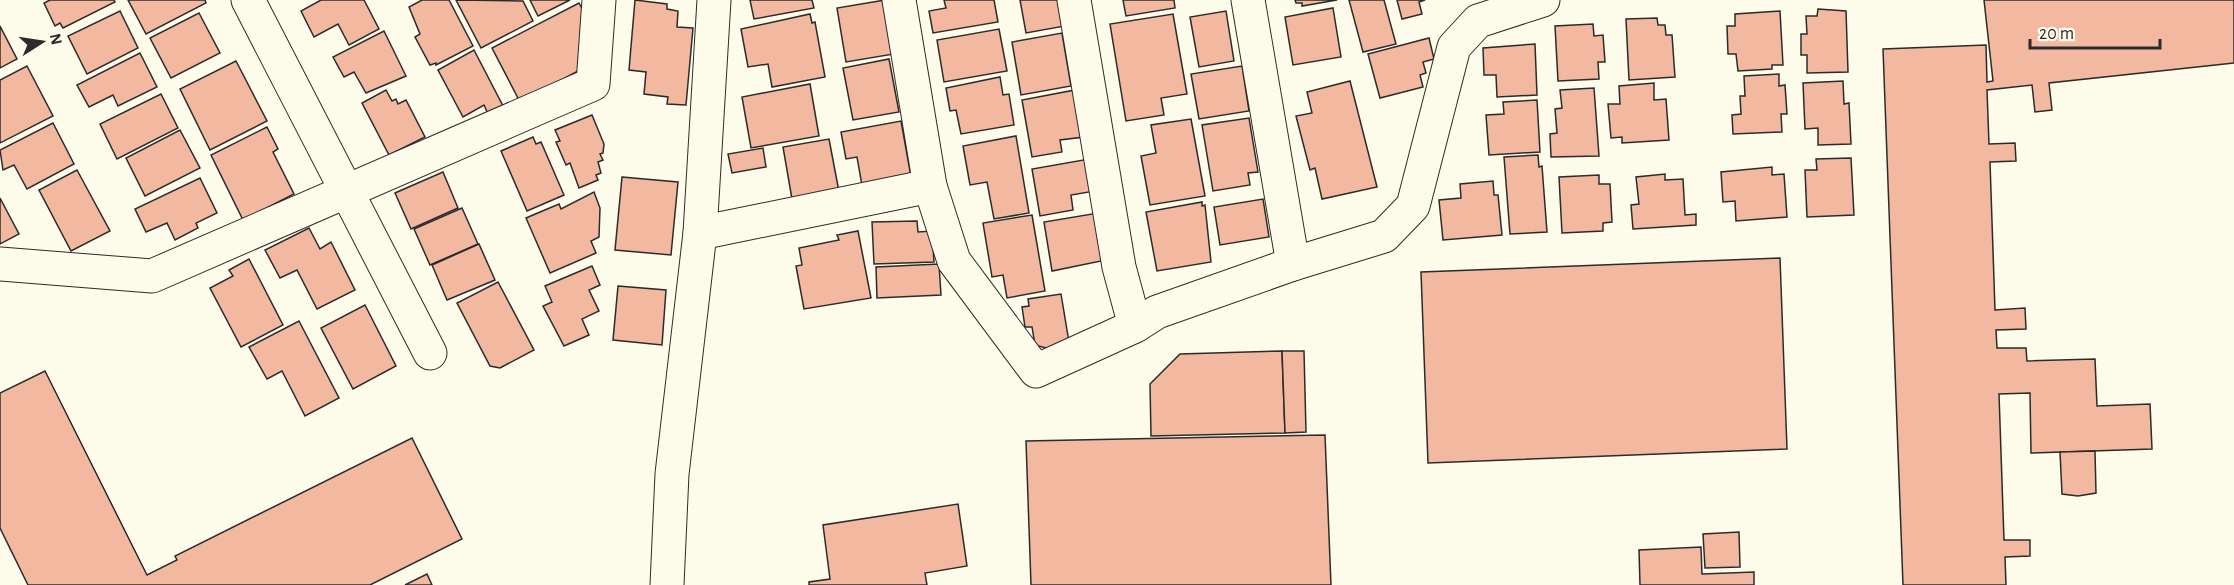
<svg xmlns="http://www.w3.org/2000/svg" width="2234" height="585" viewBox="0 0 2234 585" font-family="'Alegreya Sans',sans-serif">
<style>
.building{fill:#f2b8a0;stroke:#2b2b2b;stroke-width:1.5}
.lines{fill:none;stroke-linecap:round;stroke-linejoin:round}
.minor-casing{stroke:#2b2b2b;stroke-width:35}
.tertiary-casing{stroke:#2b2b2b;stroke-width:35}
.minor{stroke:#fdfbea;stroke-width:33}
.tertiary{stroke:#fdfbea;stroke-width:33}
</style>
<rect width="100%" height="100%" fill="#fdfbea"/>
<g class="building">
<polygon points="50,0 114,0 115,2 63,28 60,23 55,26 44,3"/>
<polygon points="128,0 205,0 206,3 146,34"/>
<polygon points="321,0 364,0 379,29 349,45 338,24 314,37 301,11"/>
<polygon points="422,0 449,0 473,46 436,65 436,63 430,65 415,37 420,34 409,7"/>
<polygon points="456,0 523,1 533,21 481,48"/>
<polygon points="530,0 570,0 538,16"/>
<polygon points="635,0 667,4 667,9 678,11 677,27 693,28 686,105 667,104 668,97 644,94 646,72 629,70"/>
<polygon points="750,0 812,0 814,8 754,19"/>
<polygon points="885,0 894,54 846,62 837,8"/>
<polygon points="944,0 994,0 998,22 933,33 929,11 946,8"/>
<polygon points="1020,0 1060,0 1065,26 1026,33"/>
<polygon points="1123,0 1174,0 1175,8 1126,16"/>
<polygon points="1295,0 1337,0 1302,6 1302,3 1296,3"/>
<polygon points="1349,0 1384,0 1396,44 1363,52"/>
<polygon points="1397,0 1425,0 1419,2 1422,14 1402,19"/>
<polygon points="1984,0 2234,0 2234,63 2049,83 2052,110 2035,112 2032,85 1987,90 1989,144 2015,143 2016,161 1990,162 1995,310 2025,308 2026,329 1996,330 1997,348 2026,348 2027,361 2095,359 2097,406 2150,404 2152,449 2031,453 2030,393 1999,394 2004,540 2030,540 2030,556 2005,557 2006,585 1903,585 1883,49 1986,45 1987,82 1993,81"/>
<polygon points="579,3 585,14 580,70 520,102 492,48"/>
<polygon points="1333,8 1341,57 1293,65 1285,17"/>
<polygon points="1818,9 1846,11 1848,72 1807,73 1807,55 1801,55 1801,34 1807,34 1806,16 1817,16"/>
<polygon points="120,11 138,48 87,74 68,36"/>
<polygon points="1226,11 1234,61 1199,67 1190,17"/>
<polygon points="1780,11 1783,65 1772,65 1772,69 1738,71 1736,54 1728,54 1727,26 1735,26 1735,14"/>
<polygon points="199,13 220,53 171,78 150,38"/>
<polygon points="810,14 812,23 815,22 825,77 772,87 768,64 748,67 741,29"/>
<polygon points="1173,14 1187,94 1161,98 1164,115 1126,121 1110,24"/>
<polygon points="1657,18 1658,25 1665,25 1666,35 1672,35 1675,77 1629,80 1626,19"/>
<polygon points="1593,24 1594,36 1603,35 1605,62 1598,62 1599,79 1558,81 1555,26"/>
<polygon points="0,26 17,59 0,68"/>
<polygon points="999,29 1007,71 944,82 937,40"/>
<polygon points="384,31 406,76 366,93 354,72 344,77 333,57"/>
<polygon points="1062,33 1071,86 1021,95 1012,42"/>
<polygon points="1429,38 1434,59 1423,62 1426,73 1420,75 1423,87 1380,98 1368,54"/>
<polygon points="1535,44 1537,95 1497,97 1496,75 1484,75 1483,48"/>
<polygon points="474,50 503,106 488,114 484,105 463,117 438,70"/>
<polygon points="140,53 157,87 118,106 113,95 89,107 77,85"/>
<polygon points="889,59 899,112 853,120 843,68"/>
<polygon points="236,61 267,121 210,150 180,89"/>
<polygon points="27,66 53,116 0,143 0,80"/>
<polygon points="1242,66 1249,111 1199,119 1191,74"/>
<polygon points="1779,74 1779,86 1785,85 1787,114 1781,114 1782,132 1733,134 1732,115 1741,114 1740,96 1745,96 1744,76"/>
<polygon points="1000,77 1003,95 1009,94 1014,125 961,134 956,110 950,111 946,88"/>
<polygon points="1350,81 1377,187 1322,199 1315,168 1310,170 1296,116 1312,113 1307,92"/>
<polygon points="1843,81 1844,104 1849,103 1851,144 1818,145 1818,128 1805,129 1803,83"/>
<polygon points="1654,83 1654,100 1666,99 1669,140 1622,143 1622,137 1611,138 1608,104 1620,104 1619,86"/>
<polygon points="810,84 819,136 751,148 742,97"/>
<polygon points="1594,88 1599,156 1551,157 1550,134 1557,133 1555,109 1562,108 1560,90"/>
<polygon points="386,90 392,101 396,99 398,104 406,100 425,137 389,155 362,103"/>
<polygon points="1075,90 1084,137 1060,140 1062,152 1032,157 1022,100"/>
<polygon points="161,94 178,128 117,159 100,124"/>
<polygon points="1537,100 1540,152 1489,155 1486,115 1504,114 1503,102"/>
<polygon points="592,115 604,144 603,153 600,154 603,160 598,162 601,173 596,175 598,180 579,188 570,163 566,165 556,142 560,141 555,130"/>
<polygon points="1249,118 1258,172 1248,173 1250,185 1213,191 1202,125"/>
<polygon points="1191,119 1205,196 1150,205 1141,156 1156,153 1151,125"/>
<polygon points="901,121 912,182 863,191 857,157 846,159 841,132"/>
<polygon points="53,123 74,164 27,189 14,165 3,170 0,150"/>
<polygon points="267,127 278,149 273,152 294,194 243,220 211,155"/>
<polygon points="180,130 200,168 145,196 126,158"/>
<polygon points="1016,136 1029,213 994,219 987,182 970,185 963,146"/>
<polygon points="533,137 536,144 541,142 564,195 527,211 501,151"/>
<polygon points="829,139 840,197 793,205 783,147"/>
<polygon points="763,148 766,167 732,173 728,154"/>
<polygon points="1538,155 1539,167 1542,166 1547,232 1510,234 1504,157"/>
<polygon points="1851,158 1854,215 1807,217 1805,170 1817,170 1816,159"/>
<polygon points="1089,159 1095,191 1071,195 1073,210 1040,216 1032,169"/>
<polygon points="1772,167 1772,175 1784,174 1787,217 1736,221 1735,201 1723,202 1721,172"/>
<polygon points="77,170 110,231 71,251 39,190"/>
<polygon points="443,172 458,208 411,229 395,193"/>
<polygon points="1665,174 1665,180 1683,179 1685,215 1696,214 1696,225 1633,229 1631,205 1639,204 1636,177"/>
<polygon points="1599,175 1599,184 1610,184 1612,222 1603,223 1603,231 1562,233 1559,177"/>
<polygon points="622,177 678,182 671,255 615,250"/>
<polygon points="200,178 217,213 196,223 198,228 175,240 167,223 146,232 135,209"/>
<polygon points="1493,181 1494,195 1498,195 1502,235 1443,240 1439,200 1461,198 1460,184"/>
<polygon points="594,192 600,208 599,237 591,241 596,253 550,273 526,218 559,204 561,209"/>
<polygon points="0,198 19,234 0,244"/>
<polygon points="1263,199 1269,237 1220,245 1214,207"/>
<polygon points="1202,202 1202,206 1205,205 1211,262 1157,271 1146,212"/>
<polygon points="462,208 478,244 430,265 414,229"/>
<polygon points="1098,213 1106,260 1052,271 1044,222"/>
<polygon points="1032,215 1045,291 1007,298 1003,275 992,277 983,223"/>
<polygon points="917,221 918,232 932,231 934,262 874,264 872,222"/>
<polygon points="309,228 320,249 331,242 355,290 317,309 297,270 280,278 265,250"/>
<polygon points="858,231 871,298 804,309 796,266 802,265 799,248 839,240 837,235"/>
<polygon points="479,244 495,280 447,300 432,265"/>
<polygon points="1780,258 1787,449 1428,463 1421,272"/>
<polygon points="249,259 283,325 241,347 210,288 233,276 229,270"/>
<polygon points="939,264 941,295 877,298 876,267"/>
<polygon points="592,266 600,285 589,290 599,311 582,319 589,335 564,346 543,306 552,302 545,286"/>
<polygon points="498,282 534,350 500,368 490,366 457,303"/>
<polygon points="618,286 666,290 662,345 613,340"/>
<polygon points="1061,294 1070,348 1053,350 1035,345 1032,327 1025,327 1022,307 1029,306 1028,299"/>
<polygon points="365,305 396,366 353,389 321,328"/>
<polygon points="299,321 339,398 305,416 282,371 267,379 249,347"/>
<polygon points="1282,351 1285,433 1151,436 1150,384 1180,354"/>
<polygon points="1282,351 1304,351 1306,432 1285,433"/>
<polygon points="45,371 147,575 177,560 175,556 412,438 462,539 370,585 28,585 0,528 0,393"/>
<polygon points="1325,435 1331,585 1031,585 1026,441"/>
<polygon points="2095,451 2096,493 2078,496 2062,494 2060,452"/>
<polygon points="958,504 967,566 925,573 927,585 809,585 809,582 830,579 823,525"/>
<polygon points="1739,532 1740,567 1705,568 1703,534"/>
<polygon points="1701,547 1702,574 1754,572 1754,585 1640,585 1639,550"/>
<polygon points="427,574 432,585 405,585"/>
</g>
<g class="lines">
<defs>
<g id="minor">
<polyline points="714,0 700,233 930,186 954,261 1036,371 1135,326 1157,312 1293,264 1384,236 1413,206 1454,47 1478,21 1543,0"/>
<polyline points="899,0 930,186"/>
<polyline points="1074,0 1119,267 1135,326"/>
<polyline points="1248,0 1293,264"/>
<polyline points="0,264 152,276 593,84 599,0"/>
</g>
<g id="tertiary">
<polyline points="248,0 430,353"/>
<polyline points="667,585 672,474 700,233"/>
</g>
</defs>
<use href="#minor" class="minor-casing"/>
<use href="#tertiary" class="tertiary-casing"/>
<use href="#minor" class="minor"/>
<use href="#tertiary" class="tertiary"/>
</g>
<g transform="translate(42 42) rotate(78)" stroke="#fdfbea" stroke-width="4.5" paint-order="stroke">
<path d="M0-4.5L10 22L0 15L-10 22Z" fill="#2b2b2b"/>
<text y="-9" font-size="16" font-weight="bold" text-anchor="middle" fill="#2b2b2b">N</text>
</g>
<path d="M2030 39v9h130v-9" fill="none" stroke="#2b2b2b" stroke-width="3"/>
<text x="2039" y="39" font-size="18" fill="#2b2b2b" stroke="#fdfbea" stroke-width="4.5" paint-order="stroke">20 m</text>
</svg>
